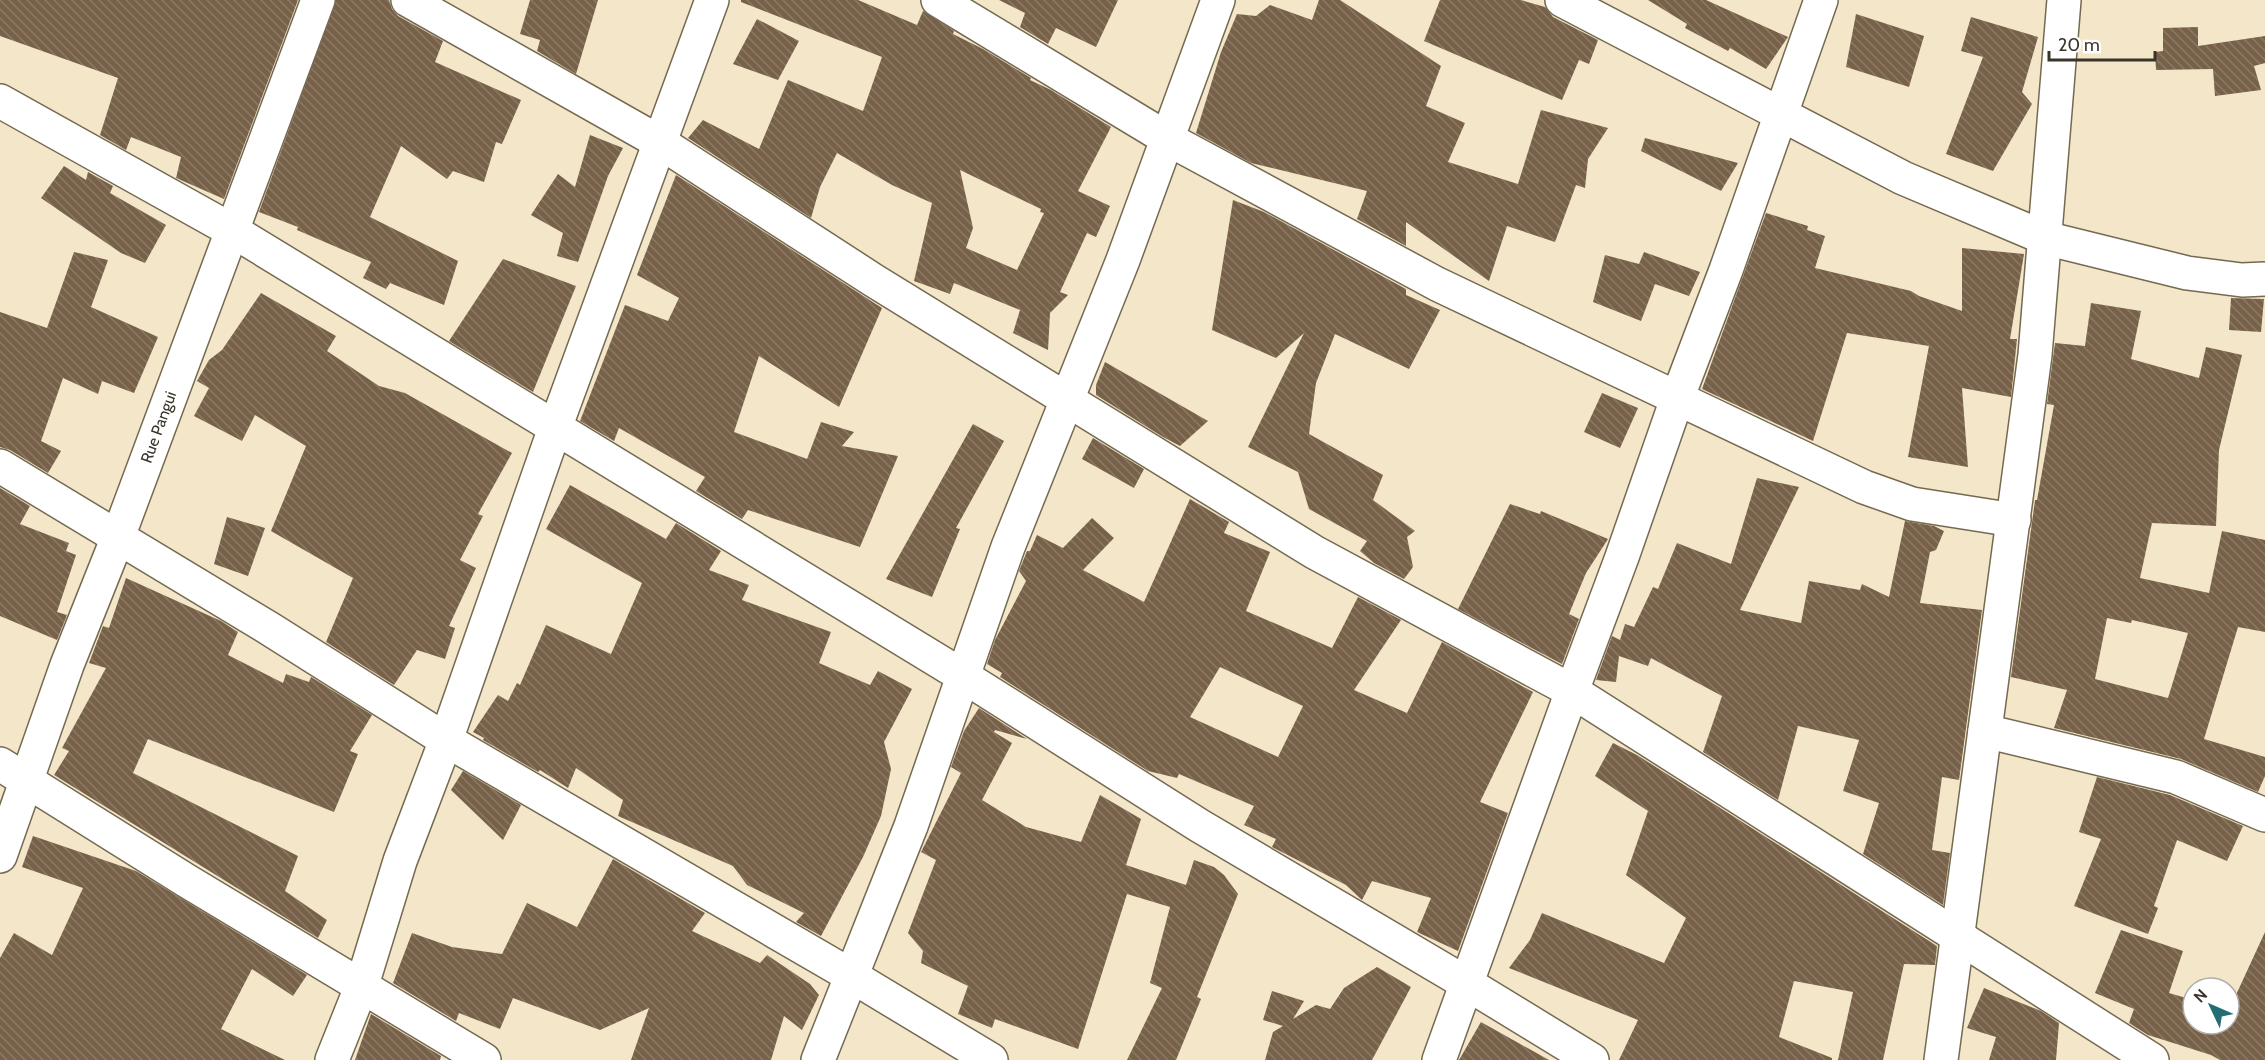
<svg xmlns="http://www.w3.org/2000/svg" width="2265" height="1060" viewBox="0 0 2265 1060" font-family="Cabin,sans-serif">
<style>
.building{fill:url(#building-back-hatch);fill-rule:evenodd}
.lines{fill:none;stroke-linecap:round;stroke-linejoin:round}
.minor-casing{stroke:#756a51;stroke-width:36}
.minor{stroke:#fff;stroke-width:33}
.labels{text-anchor:middle;stroke-width:6;stroke-linejoin:round;paint-order:stroke}
.street-label{font-size:16px;fill:#3a352a;stroke:#fff}
</style>
<defs>
<pattern id="building-back-hatch" width="6" height="6" patternUnits="userSpaceOnUse" patternTransform="scale(1.5)"><rect width="6" height="6" fill="#786149"/><path d="M-1 5l2 2M0 0l6 6M5-1l2 2" fill="none" stroke="#8b7966"/></pattern>
</defs>
<rect width="100%" height="100%" fill="#f3e6c9"/>
<g class="building">
<polygon points="0,0 298,0 224,199 176,178 181,157 131,137 126,150 100,135 118,78 0,36"/>
<polygon points="336,0 389,0 392,9 398,16 443,41 435,62 521,100 502,144 496,142 484,182 453,171 447,179 401,146 370,217 458,261 444,305 390,283 386,289 363,278 371,262 297,230 298,227 259,212"/>
<polygon points="530,0 598,0 576,74 537,51 540,40 520,34"/>
<path d="M741 0H858L917 25 923 11 954 31 953 34 983 49 1031 78 1030 80 1051 90 1111 127 1078 191 1110 206 1096 237 1087 233 1060 292 1068 295 1050 313 1048 350 1013 333 1020 310 954 283 950 294 914 281 932 203 892 185 837 153 820 187 811 218 688 138 703 120 759 149 788 80 863 111 882 57 741 2ZM960 170 1041 209 1040 212 1044 213 1017 270 966 248 973 228Z"/>
<polygon points="999,0 1118,0 1096,47 1056,28 1048,44 1020,27 1025,13"/>
<polygon points="1319,0 1340,0 1441,66 1426,106 1465,123 1448,162 1518,184 1541,110 1608,128 1588,159 1585,188 1576,185 1555,242 1507,226 1489,281 1406,222 1406,246 1357,219 1367,191 1251,163 1196,133 1221,52 1237,14 1256,16 1270,5 1312,20"/>
<polygon points="1440,0 1521,0 1545,7 1553,17 1598,40 1589,64 1579,60 1562,100 1424,41"/>
<polygon points="1648,0 1706,0 1788,37 1766,69 1730,48 1728,51 1685,28 1687,24"/>
<polygon points="1856,14 1924,36 1909,87 1846,67"/>
<polygon points="1971,17 2038,37 2022,92 2032,104 1993,171 1946,154 1983,57 1961,51"/>
<polygon points="757,19 799,41 778,80 733,64"/>
<polygon points="2198,27 2198,46 2265,36 2265,63 2254,66 2261,90 2215,96 2213,69 2156,70 2155,52 2163,51 2163,28"/>
<polygon points="590,135 623,148 608,176 578,262 557,256 563,233 531,215 558,174 575,187"/>
<polygon points="1645,138 1738,163 1721,191 1641,151"/>
<polygon points="64,166 86,180 88,172 113,186 110,193 166,225 145,263 121,253 41,198"/>
<polygon points="676,175 882,308 839,407 759,356 734,432 807,459 821,422 854,432 842,446 898,456 860,547 748,510 742,519 696,491 705,477 619,428 614,441 580,421 625,305 668,321 679,298 637,275"/>
<polygon points="1233,200 1264,212 1406,289 1406,295 1440,310 1409,369 1335,334 1316,383 1309,434 1383,475 1373,500 1415,531 1407,537 1413,567 1404,579 1374,563 1360,551 1367,541 1309,509 1298,472 1248,447 1304,333 1276,358 1212,330"/>
<polygon points="1766,213 1808,226 1807,230 1825,236 1815,268 1911,291 1919,296 1962,311 1962,248 2024,254 2010,339 2017,339 2011,397 1962,388 1968,467 1908,457 1929,346 1847,333 1813,441 1702,389"/>
<polygon points="74,252 108,260 91,307 158,337 134,393 102,381 98,394 63,378 41,441 61,451 48,473 10,450 0,447 0,312 47,328"/>
<polygon points="1644,252 1700,272 1689,296 1655,284 1641,321 1593,302 1605,255 1639,264"/>
<polygon points="503,259 576,286 533,392 449,341"/>
<polygon points="261,293 336,336 327,351 379,386 405,393 512,453 478,514 483,516 460,560 476,568 449,626 455,628 445,659 417,650 394,685 326,642 353,578 271,531 306,446 255,415 242,441 194,416 209,388 197,381 209,360 222,350"/>
<polygon points="2231,298 2264,299 2261,332 2229,330"/>
<path d="M2091 303 2141 311 2131 359 2199 378 2206 347 2242 355 2219 450 2216 526 2152 523 2140 578 2209 593 2222 531 2265 540V632L2238 627 2204 739 2265 757V776L2258 792 2181 759 2054 728 2067 690 2011 677 2035 500H2037L2054 405 2047 404 2055 343 2085 346ZM2107 618 2131 623 2132 620 2188 633 2168 698 2095 679Z"/>
<polygon points="1105,362 1208,421 1180,446 1163,437 1096,395 1096,385"/>
<polygon points="1602,393 1638,408 1620,448 1584,432"/>
<polygon points="973,424 1004,441 956,528 960,529 932,597 886,579"/>
<polygon points="1093,438 1144,469 1134,488 1082,459"/>
<polygon points="1757,478 1799,487 1740,610 1801,623 1809,581 1860,590 1862,584 1889,597 1905,521 1934,526 1944,531 1936,550 1930,552 1920,603 1982,610 1959,780 1942,777 1932,850 1950,853 1943,905 1863,854 1879,803 1843,791 1859,740 1798,726 1778,800 1703,752 1722,696 1651,658 1648,666 1619,656 1616,682 1596,680 1612,636 1620,640 1625,624 1634,627 1653,587 1658,589 1677,543 1731,564"/>
<polygon points="570,485 666,539 676,523 721,551 709,570 749,585 742,600 831,632 819,663 870,685 878,671 912,689 884,742 891,769 881,816 863,857 821,936 796,922 804,913 747,885 733,866 618,816 623,800 576,768 568,788 540,770 538,772 483,740 484,738 473,732 498,695 508,701 517,683 520,685 546,625 611,654 642,583 546,529"/>
<polygon points="0,488 30,506 20,524 69,543 66,551 76,555 57,612 67,615 57,640 0,616"/>
<path d="M1190 499 1229 522 1224 533 1270 552 1246 611 1332 648 1358 597 1401 620 1354 690 1407 713 1442 642 1533 692 1480 802 1508 813 1458 951 1417 932 1431 898 1372 881 1362 900 1346 885 1272 847 1276 839 1244 825 1254 806 1179 774 1177 778 1148 771 1000 677 1002 673 987 664 995 640 1026 581 1019 571 1027 551H1030L1037 535 1063 548 1092 518 1114 538 1083 570 1144 602ZM1220 667 1303 706 1278 757 1190 717Z"/>
<polygon points="1510,504 1540,514 1541,511 1608,539 1586,573 1569,614 1579,619 1562,664 1458,609"/>
<polygon points="227,517 265,528 248,576 214,564"/>
<polygon points="126,578 221,621 238,632 228,655 283,683 286,674 309,682 311,677 372,715 350,751 358,754 334,812 148,739 133,773 298,856 285,891 327,920 318,938 54,775 69,751 62,748 106,668 89,663 103,626 109,628"/>
<polygon points="979,708 1027,739 995,730 994,732 1012,743 982,800 1026,827 1081,842 1100,795 1141,819 1126,865 1186,885 1194,860 1214,867 1224,875 1238,894 1197,997 1201,999 1176,1060 1127,1060 1162,988 1150,983 1170,907 1127,894 1078,1049 995,1019 992,1028 958,1014 968,986 921,963 923,951 908,933 936,860 921,852 961,773 951,767 964,731"/>
<polygon points="1613,743 1637,755 1937,946 1935,965 1904,964 1883,1060 1838,1060 1853,992 1794,981 1779,1037 1832,1058 1832,1060 1619,1060 1638,1020 1509,968 1530,940 1542,913 1664,963 1686,918 1626,875 1648,811 1595,776"/>
<polygon points="463,771 521,805 503,840 451,790"/>
<polygon points="2097,777 2170,795 2243,826 2227,861 2177,840 2154,906 2158,908 2148,934 2074,906 2101,839 2079,832"/>
<polygon points="33,836 136,871 307,975 293,996 252,969 221,1029 285,1060 0,1060 0,958 14,933 52,955 83,888 22,867"/>
<polygon points="613,859 705,913 692,931 760,963 767,955 810,984 819,995 802,1030 784,1016 771,1060 631,1060 649,1008 600,1030 513,998 500,1029 459,1013 456,1021 393,983 412,933 452,947 502,954 527,903 577,927"/>
<polygon points="2121,930 2183,951 2169,993 2193,1000 2193,1024 2229,1024 2229,1010 2265,932 2265,1060 2220,1060 2211,1055 2148,1035 2129,1023 2134,1009 2095,993"/>
<polygon points="1377,967 1411,987 1372,1060 1265,1060 1273,1032 1283,1026 1263,1020 1272,991 1304,1001 1293,1019 1316,1005 1330,1009 1344,988"/>
<polygon points="1984,988 2041,1011 2059,1023 2056,1060 1989,1060 1996,1037 1967,1028"/>
<polygon points="371,1014 441,1056 440,1060 355,1060"/>
<polygon points="1481,1022 1549,1060 1459,1060"/>
</g>
<g class="lines">
<defs>
<g id="minor">
<polyline points="408,0 661,143 873,280 1314,552 1572,691 2152,1060"/>
<polyline points="938,0 1168,139 1437,284 1864,487 1912,504 2014,520"/>
<polyline points="1562,0 1903,178 2045,238 2187,273 2242,280 2265,279"/>
<polyline points="0,101 233,231 963,676 1200,826 1466,983 1592,1060"/>
<polyline points="0,466 270,629 446,740 850,975 991,1060"/>
<polyline points="1985,731 2176,777 2265,815"/>
<polyline points="0,764 187,881 484,1060"/>
<polyline points="0,856 67,665 118,537 318,0"/>
<polyline points="332,1060 362,985 400,861 446,740 555,428 712,0"/>
<polyline points="818,1060 911,826 1008,547 1123,260 1218,0"/>
<polyline points="1439,1060 1572,691 1622,557 1677,399 1726,270 1821,0"/>
<polyline points="1941,1060 2035,355 2064,0"/>
</g>
</defs>
<use href="#minor" class="minor-casing"/>
<use href="#minor" class="minor"/>
</g>
<g class="labels">
<g class="street-label">
<text transform="translate(158 427) rotate(-70)" y="6">Rue Pangui</text>
</g>
</g>
<g transform="translate(2211 1006) rotate(314)"><circle r="28" fill="#ffffff" stroke="#b0aeaa" stroke-width="1.5"/>
<path d="M0-4.5L10 22L0 15L-10 22Z" fill="#226e73"/>
<text y="-9" font-size="16" font-weight="bold" text-anchor="middle" fill="#3a352a">N</text>
</g>
<path d="M2049 51v9h106v-9" fill="none" stroke="#3a352a" stroke-width="3"/>
<text x="2058" y="51" font-size="18" fill="#3a352a" stroke="#ffffff" stroke-width="4.5" paint-order="stroke">20 m</text>
</svg>
